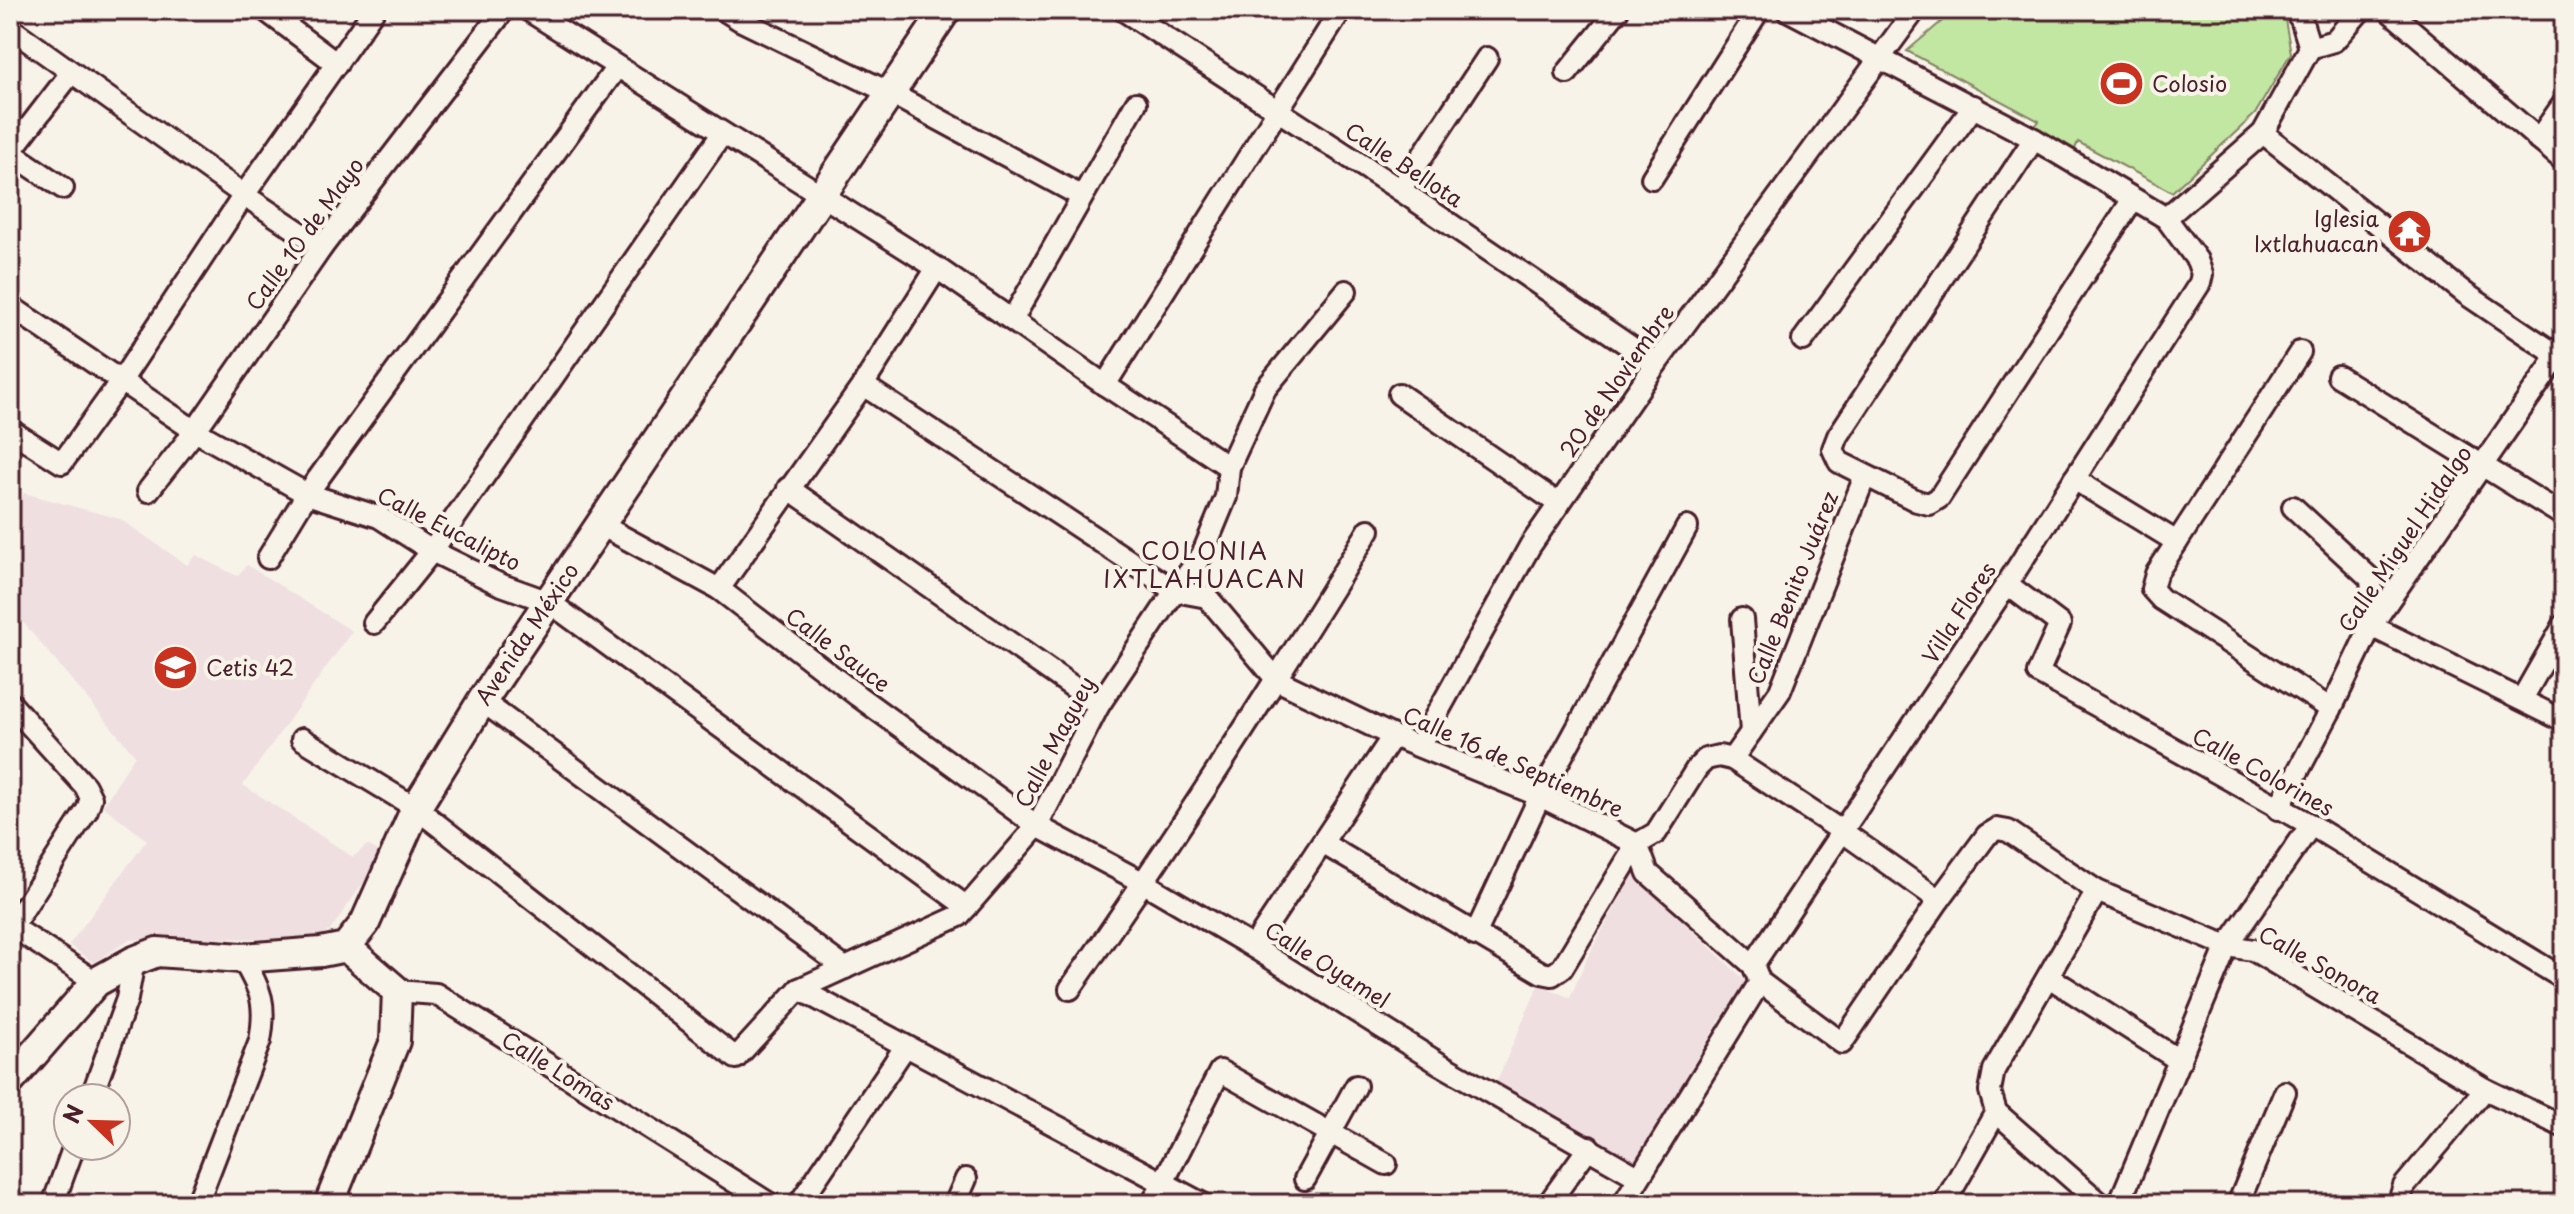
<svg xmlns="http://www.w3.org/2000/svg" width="2574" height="1214" viewBox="0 0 2574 1214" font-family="'Playpen Sans',sans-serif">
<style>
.built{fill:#efdfe1}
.green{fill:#c2e7a2;stroke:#868366;stroke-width:2}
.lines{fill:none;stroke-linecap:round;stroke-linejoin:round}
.street-casing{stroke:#4a1f2b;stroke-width:26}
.secondary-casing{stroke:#4a1f2b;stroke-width:34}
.street{stroke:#f7f3e8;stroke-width:20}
.secondary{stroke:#f7f3e8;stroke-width:28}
.labels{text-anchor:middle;stroke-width:8;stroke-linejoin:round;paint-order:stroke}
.poi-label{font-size:22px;fill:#4a1f2b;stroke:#f7f3e8;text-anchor:start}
.street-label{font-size:22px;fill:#4a1f2b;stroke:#f7f3e8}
.neighbourhood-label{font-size:24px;letter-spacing:2px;fill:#4a1f2b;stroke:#f7f3e8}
</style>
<rect width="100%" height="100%" fill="#f7f3e8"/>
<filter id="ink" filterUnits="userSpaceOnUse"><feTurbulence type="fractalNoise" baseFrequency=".0125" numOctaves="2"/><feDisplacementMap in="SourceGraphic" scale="16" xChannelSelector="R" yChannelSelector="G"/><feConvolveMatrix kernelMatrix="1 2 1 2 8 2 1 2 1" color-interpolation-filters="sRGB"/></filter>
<g filter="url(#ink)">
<g class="built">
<polygon points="24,493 120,519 187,565 196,555 237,576 247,565 352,631 243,785 353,857 367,845 383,854 330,931 311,939 156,938 129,940 94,963 69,945 147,840 103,806 135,755 10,607 10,521"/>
<polygon points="1633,875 1746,981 1718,1023 1635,1162 1496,1083 1539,984 1570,998 1588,956"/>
</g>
<polygon class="green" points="1955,10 2278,10 2285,20 2291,53 2255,114 2172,192 2078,142 2071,158 2028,135 2039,121 1907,51"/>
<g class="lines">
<defs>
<g id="street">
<polyline points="265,10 337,64"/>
<polyline points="528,10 937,268 1105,385 1229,467"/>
<polyline points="724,10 740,20 890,93 1081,196"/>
<polyline points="1123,10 1400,190 1656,364"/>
<polyline points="2294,10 2301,19 2310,48"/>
<polyline points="2388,10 2564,161"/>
<polyline points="10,28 244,195 322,247"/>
<polyline points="1567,73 1618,10"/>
<polyline points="2263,133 2466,294 2564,360"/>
<polyline points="2034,139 1838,436 1833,449 1839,462 1917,501 1929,504 1939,498 2133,199"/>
<polyline points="2538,140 2564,103"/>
<polyline points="10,152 71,73"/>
<polyline points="10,152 63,188"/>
<polyline points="1652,178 1759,10"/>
<polyline points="1400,190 1487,58"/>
<polyline points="2166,218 2263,133 2310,48 2334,41 2361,10"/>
<polyline points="10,306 195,431 307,494 379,517 432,551 499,584 549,602 967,907"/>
<polyline points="1012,320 1136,103"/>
<polyline points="1803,340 1974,106"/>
<polyline points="2338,376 2564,516"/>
<polyline points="863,385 1175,591 1207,597 1277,680 1393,736 1540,796 1637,844 1648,873 1753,965 1760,982 1842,1043 1939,900 1987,835 1997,829 2008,831 2097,891 2227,946 2253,950 2485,1089 2564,1127"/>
<polyline points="1105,385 1341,10"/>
<polyline points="1399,394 1559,504"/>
<polyline points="10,430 62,463 121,381 244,195 374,10"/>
<polyline points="2074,479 2177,542 2156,574 2152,589 2161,599 2331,709"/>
<polyline points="788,488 1099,705"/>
<polyline points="148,491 195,431 322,247 504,10"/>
<polyline points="2293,507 2371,579 2372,592 2363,616 2371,626 2564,721"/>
<polyline points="601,525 719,589 858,696 1037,826 1144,883 1253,947 1440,1064 1638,1177"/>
<polyline points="2177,542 2300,352"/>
<polyline points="268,558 307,494 617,67"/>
<polyline points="2007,584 2060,624 2038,673 2311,825 2564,979"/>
<polyline points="719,589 863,385 937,268"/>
<polyline points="1742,619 1751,732"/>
<polyline points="374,623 432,551 722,134"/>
<polyline points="2522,699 2564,625"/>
<polyline points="482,701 845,968"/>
<polyline points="10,703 85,786 91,798 87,810 12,927"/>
<polyline points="302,739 416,808 736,1058 799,989 959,916 1037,826 1099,705 1175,591 1202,555 1226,497 1229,467 1265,389 1346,291"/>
<polyline points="1419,746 1530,546 1656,364 1915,10"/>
<polyline points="1732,759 1780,691 1865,476"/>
<polyline points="2278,809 2331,709 2371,626 2564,347"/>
<polyline points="1324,844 1542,973 1552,975 1562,968 1637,844 1656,833 1697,768 1706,759 1719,756 1732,759 1843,832 1939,900"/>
<polyline points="10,925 96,982"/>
<polyline points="1475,935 1540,796 1687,527"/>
<polyline points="1253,947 1393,736"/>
<polyline points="1753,965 2007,584 2200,283 2202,274 2197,260 2166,218 2034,139 1787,10"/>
<polyline points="2049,977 2180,1061"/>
<polyline points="799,989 1203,1204"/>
<path d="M1070 989C1175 839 1273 686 1369 530"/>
<polyline points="397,991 436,994 770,1204"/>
<polyline points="91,1098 127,999 134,961"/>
<polyline points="1996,1112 2101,1204"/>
<polyline points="1305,1179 1356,1086"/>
<polyline points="53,1204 74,1146"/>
<path d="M197 1204 260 1041C267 1001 261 992 242 958"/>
<polyline points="799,1204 905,1047"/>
<polyline points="955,1204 966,1179"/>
<polyline points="1152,1204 1220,1071 1386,1164"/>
<polyline points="1548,1204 1589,1147"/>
<polyline points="1623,1204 1760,982"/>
<polyline points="1944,1204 1996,1112 1990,1091 1994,1070 2097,891"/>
<polyline points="2119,1204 2227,946 2311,825"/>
<polyline points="2238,1204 2285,1092"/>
<polyline points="2398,1204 2404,1186 2485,1089"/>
</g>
<g id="secondary">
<polyline points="10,1081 96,982 134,961 157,952 242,958 321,952 346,947 365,923 416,808 482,701 946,10"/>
<polyline points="329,1204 395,1041 397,991 346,947"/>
</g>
</defs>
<use href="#street" class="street-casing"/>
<use href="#secondary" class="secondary-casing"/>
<use href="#street" class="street"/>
<use href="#secondary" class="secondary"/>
</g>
</g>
<defs>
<symbol id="stadium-disc" viewBox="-11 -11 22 22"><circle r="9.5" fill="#c8321e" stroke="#f7f3e8"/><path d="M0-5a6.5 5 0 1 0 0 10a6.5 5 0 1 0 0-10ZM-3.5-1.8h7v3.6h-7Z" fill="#fff"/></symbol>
<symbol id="temple-disc" viewBox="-11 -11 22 22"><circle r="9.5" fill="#c8321e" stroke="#f7f3e8"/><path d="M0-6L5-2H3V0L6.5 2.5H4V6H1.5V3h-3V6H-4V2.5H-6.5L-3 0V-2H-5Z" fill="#fff"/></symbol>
<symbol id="university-disc" viewBox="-11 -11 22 22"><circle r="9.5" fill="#c8321e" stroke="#f7f3e8"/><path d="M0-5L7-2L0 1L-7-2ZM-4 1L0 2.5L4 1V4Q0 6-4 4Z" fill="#fff"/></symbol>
</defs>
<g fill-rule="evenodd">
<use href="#stadium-disc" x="2096" y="58" width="51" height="51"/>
<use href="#temple-disc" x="2384" y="206" width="51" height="51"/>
<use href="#university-disc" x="150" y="642" width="51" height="51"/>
</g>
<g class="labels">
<g class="poi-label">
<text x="2152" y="92">Colosio</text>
<text x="2379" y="227" text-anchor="end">Iglesia<tspan x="2379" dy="25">Ixtlahuacan</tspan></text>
<text x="206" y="676">Cetis 42</text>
</g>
<g class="street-label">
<text transform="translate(1404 165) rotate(33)" y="8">Calle Bellota</text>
<text transform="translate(305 234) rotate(-54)" y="8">Calle 10 de Mayo</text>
<text transform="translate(1617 381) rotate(-55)" y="8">20 de Noviembre</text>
<text transform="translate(449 529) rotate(27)" y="8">Calle Eucalipto</text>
<text transform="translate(2405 539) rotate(-56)" y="8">Calle Miguel Hidalgo</text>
<text transform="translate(1793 588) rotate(-68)" y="8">Calle Benito Juárez</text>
<text transform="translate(1959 613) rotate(-57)" y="8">Villa Flores</text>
<text transform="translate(527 634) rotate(-56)" y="8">Avenida México</text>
<text transform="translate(838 650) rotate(37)" y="8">Calle Sauce</text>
<text transform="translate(1055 742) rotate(-62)" y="8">Calle Maguey</text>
<text transform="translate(1513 762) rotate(24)" y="8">Calle 16 de Septiembre</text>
<text transform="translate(2263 772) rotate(29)" y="8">Calle Colorines</text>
<text transform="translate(1327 965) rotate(32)" y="8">Calle Oyamel</text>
<text transform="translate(2320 965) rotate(29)" y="8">Calle Sonora</text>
<text transform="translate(558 1071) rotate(32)" y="8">Calle Lomas</text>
</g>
<g class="neighbourhood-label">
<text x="1205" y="560">COLONIA<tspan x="1205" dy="28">IXTLAHUACAN</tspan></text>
</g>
</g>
<rect width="2574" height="1214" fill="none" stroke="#f7f3e8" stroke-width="40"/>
<rect x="20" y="20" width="2534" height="1174" fill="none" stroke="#4a1f2b" stroke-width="3" filter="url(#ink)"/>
<g transform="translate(92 1122) rotate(293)"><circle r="38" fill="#f7f3e8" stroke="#b29e9c" stroke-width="2"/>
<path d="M0-6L14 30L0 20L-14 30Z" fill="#c8321e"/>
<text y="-12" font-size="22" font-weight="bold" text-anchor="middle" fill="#4a1f2b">N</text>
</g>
</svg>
